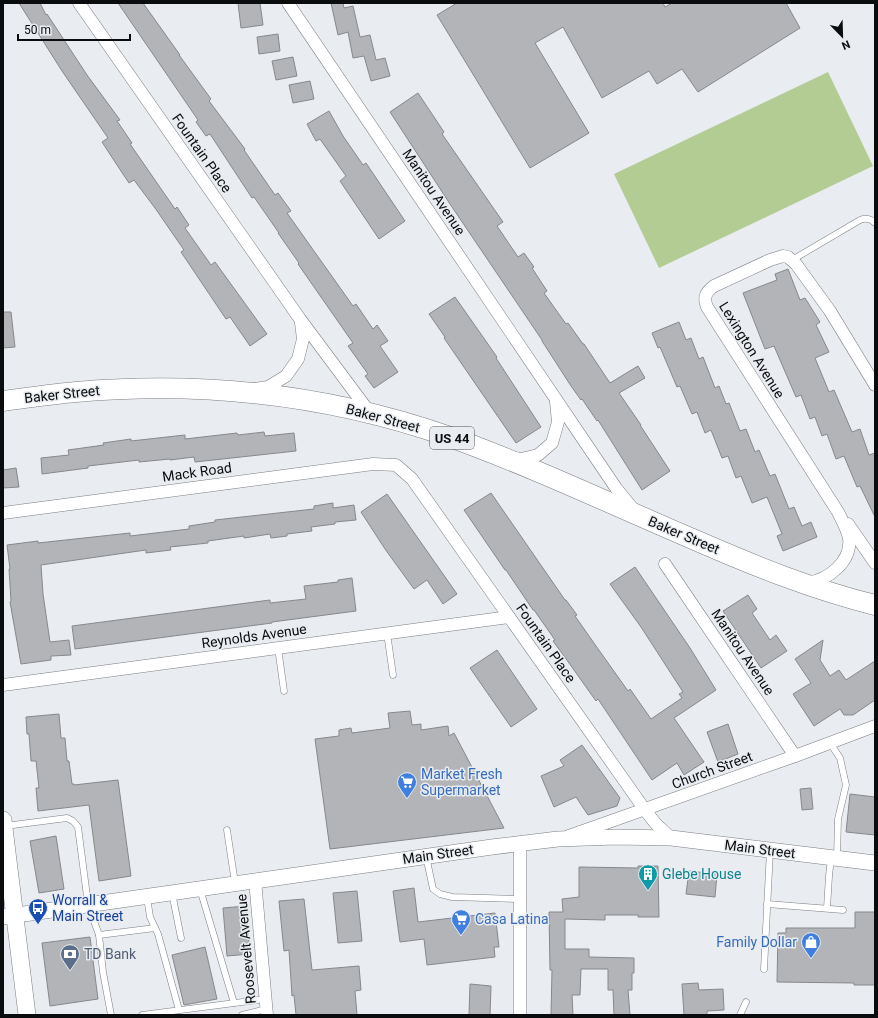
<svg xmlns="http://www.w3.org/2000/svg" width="878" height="1018" viewBox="0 0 878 1018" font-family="Roboto,sans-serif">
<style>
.green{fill:#b2cc94}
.building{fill:#b3b4b8;stroke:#87888c}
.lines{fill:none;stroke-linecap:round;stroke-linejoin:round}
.service-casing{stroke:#7b7e82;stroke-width:7}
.minor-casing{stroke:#7b7e82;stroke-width:13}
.tertiary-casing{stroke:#7b7e82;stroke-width:16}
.secondary-casing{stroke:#7b7e82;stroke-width:18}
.trunk-casing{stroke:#7b7e82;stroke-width:21}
.service{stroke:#fff;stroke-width:6}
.minor{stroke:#fff;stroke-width:12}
.tertiary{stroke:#fff;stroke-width:15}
.secondary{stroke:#fff;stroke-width:17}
.trunk{stroke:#fff;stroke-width:20}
.labels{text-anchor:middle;stroke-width:3;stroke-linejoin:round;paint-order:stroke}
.shield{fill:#e9ecf0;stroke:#4d4f51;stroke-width:1}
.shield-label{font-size:13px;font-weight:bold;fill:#0a0c0d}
.street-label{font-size:14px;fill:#0a0c0d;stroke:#e9ecf0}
.shop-label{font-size:14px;fill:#366cbe;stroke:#e9ecf0;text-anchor:start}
.culture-label{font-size:14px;fill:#0d838f;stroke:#e9ecf0;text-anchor:start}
.transit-label{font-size:14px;fill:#164399;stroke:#e9ecf0;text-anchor:start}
.service-label{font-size:14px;fill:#4e5e75;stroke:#e9ecf0;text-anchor:start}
</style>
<rect width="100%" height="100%" fill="#e9ecf0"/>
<polygon class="green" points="828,72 873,166 659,268 614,174"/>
<g class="building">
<polygon points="19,3 40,3 46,15 47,14 87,75 120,120 117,121 132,143 130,144 175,209 177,207 189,225 185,228 211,265 215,262 267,334 250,346 230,317 226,319 181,252 184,250 155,208 134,180 129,183 117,165 102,142 108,138 62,71"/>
<polygon points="118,3 143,3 180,55 179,55 211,99 209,101 245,149 244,150 275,195 278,193 291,211 287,213 353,306 356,304 373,329 377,325 388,341 380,346 398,372 374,388 365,376 368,374 348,346 353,343 298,264 299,263 278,233 279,233 254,197 252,198 210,134 206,136 196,122 198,120"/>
<polygon points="238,3 260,3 263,25 241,28"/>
<polygon points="331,3 343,3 344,8 353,6 360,37 370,35 376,60 385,58 390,76 371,81 364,56 353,58 348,32 338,35"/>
<polygon points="457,3 663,3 665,7 672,3 786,3 800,28 698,92 682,69 657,84 649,71 602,98 563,27 535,43 589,133 530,168 437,15"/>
<polygon points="278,34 280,51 259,54 257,37"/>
<polygon points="293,57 297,76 276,80 272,61"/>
<polygon points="310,81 314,99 293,103 289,85"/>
<polygon points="418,93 444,132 442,134 503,222 497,226 518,257 524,253 534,267 532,268 547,291 544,293 566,324 568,323 583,344 584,344 610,383 638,366 645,378 619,393 641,425 640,425 670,471 642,490 598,420 597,421 582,399 581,400 571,386 542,341 542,340 450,204 390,112"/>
<polygon points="329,111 343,136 363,165 366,163 405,221 379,239 340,181 346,176 320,139 316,141 307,124"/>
<polygon points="788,269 800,300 805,298 820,322 816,325 829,352 815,358 829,392 834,390 852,432 860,429 869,455 875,453 875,517 860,486 857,487 844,456 836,459 827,434 822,436 815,417 810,419 801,395 796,397 774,346 765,349 743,293 777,280 775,274"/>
<polygon points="455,297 497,357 496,358 541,427 516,443 444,338 445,337 429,314"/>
<polygon points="3,312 11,312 15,347 3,348"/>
<polygon points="679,322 686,340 691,338 699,359 703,357 715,388 719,386 726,404 729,403 740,431 746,429 755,452 759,450 770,476 775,474 789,509 794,507 802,526 811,522 817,537 783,551 777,536 782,534 767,497 752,503 741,476 736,478 728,456 722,458 711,430 705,433 697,412 692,414 680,386 677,387 660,347 658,348 652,333"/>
<polygon points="264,432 265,436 294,433 296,451 195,462 194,457 170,460 170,459 139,462 139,460 88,466 88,468 42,474 41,458 69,455 68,450 104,445 103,443 131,439 131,441 185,435 185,439 237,433 238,435"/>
<polygon points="16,468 19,487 3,488 3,470"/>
<polygon points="491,493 565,600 566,600 577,615 575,616 596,646 628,691 630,689 651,719 682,698 679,694 683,692 641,627 610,584 635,567 690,648 716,690 674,718 704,762 684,775 677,763 652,780 598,699 596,701 564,656 553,641 555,640 534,610 533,610 506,570 505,570 464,510"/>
<polygon points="387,494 457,594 443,604 427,580 414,589 385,549 361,512"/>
<polygon points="333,503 333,508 354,505 356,520 335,522 335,524 311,527 312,531 287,534 287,536 271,538 270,534 244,538 244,536 208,541 208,543 170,547 171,550 146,553 146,550 41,565 43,594 50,642 69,640 71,655 51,656 51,660 21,664 10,602 11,601 9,569 10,569 7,545 38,541 38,543 130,533 130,536 189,529 189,526 215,522 215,520 314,509 314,506"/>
<polygon points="352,578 356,611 272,622 272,623 75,649 72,626 270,600 270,603 306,599 304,586 338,582 338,580"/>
<polygon points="748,595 757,609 752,613 770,640 776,635 787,651 761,668 723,611"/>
<polygon points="823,640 820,660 830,676 839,670 846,680 875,661 875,700 853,715 844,715 840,709 814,726 793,694 811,683 795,659"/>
<polygon points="497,650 537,709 511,727 470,668"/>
<polygon points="410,711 412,725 421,724 421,730 448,726 449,736 454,733 504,828 330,849 315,739 339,736 339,730 351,728 352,733 390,728 388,713"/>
<polygon points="59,714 61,738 65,738 67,761 69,761 72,784 74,784 74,785 118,780 131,876 99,881 89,805 38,811 36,788 39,788 36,761 31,761 29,734 27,734 26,717"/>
<polygon points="728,724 738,754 718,762 707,732"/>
<polygon points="582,745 620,798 617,806 588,815 576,797 554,807 541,776 564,766 560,760"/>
<polygon points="811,788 813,809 802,810 800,789"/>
<polygon points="850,794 875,797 875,835 846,832"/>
<polygon points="56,836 64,889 39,893 30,841"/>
<polygon points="638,866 658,866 659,917 638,917 638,915 605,915 605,920 565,919 565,949 589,949 589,957 634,958 634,973 632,973 632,990 628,990 630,1015 614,1015 613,990 608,990 608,969 581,969 580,995 572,995 573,1015 551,1015 552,970 550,970 549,912 563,912 562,899 579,897 579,867 638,868"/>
<polygon points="689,871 717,874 715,897 686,894"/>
<polygon points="414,888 418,922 495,913 499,947 494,947 495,957 427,965 424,939 400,942 393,891"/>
<polygon points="357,891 362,941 338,943 333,893"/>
<polygon points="304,899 312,970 359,966 361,990 355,991 357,1015 296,1015 294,995 292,996 289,950 284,951 279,901"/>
<polygon points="246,906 250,954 227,956 223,908"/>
<polygon points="855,912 875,912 875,985 854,985 854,983 777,982 778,933 786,933 786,928 855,928"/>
<polygon points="90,937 98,999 50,1006 42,943"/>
<polygon points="205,947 217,999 184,1005 172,955"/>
<polygon points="698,983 699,990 723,989 724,1010 707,1011 707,1015 684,1015 682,984"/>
<polygon points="470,984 491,986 490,1015 469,1015"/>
</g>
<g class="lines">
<defs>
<g id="service">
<path d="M792 260 860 220C865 218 870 218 875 223"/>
<polyline points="387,633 393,675"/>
<polyline points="278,648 284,691"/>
<polyline points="830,743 840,758 846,785 838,819 837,858"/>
<polyline points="5,826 67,818 73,821 78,827 88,904 99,935 103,972 111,1015"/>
<polyline points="227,830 235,883"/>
<polyline points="426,856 433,889 440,894 452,897 520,899"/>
<polyline points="200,889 234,1003"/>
<polyline points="172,893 181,938"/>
<polyline points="147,897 150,917 158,934 179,1010"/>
<polyline points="767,904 843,910"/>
<polyline points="827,908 829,876 831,858"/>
<polyline points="99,935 155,928"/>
<polyline points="764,969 770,850"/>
<polyline points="142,1015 265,999"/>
<polyline points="242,1015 266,1009"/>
<polyline points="740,1015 746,1002"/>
</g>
<g id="minor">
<polyline points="79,3 300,319 370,413"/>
<polyline points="288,3 616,488 634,510"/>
<polyline points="255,389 268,387 286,376 298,359 303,339 301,323"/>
<polyline points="513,458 521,459 538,455 552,443 558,422 556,402"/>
<polyline points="3,513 373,464 396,465 412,479 645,810 656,824 671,838"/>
<polyline points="848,524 875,563"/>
<polyline points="665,564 795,756"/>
<path d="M807 583C828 580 852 562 849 538 847 529 842 520 838 512L707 307C703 297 706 292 714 286L770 260 783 256 788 257 796 264 830 311 875 385"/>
<polyline points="3,685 509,617"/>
<polyline points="569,836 795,756 875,726"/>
<polyline points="255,880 267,1015"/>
<polyline points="520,1015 520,843"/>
</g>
<polyline id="tertiary" points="3,917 492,847 558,839 616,837 671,838 875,863"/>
<polyline id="secondary" points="3,820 27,1015"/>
<path id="trunk" d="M3 401C27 398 51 394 76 392 202 381 330 395 450 437 533 467 613 505 695 540 755 566 811 589 875 605"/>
</defs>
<use href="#service" class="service-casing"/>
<use href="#minor" class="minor-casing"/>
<use href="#tertiary" class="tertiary-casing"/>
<use href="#secondary" class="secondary-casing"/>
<use href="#trunk" class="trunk-casing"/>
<use href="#service" class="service"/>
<use href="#minor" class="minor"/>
<use href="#tertiary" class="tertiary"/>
<use href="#secondary" class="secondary"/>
<use href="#trunk" class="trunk"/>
</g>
<defs>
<symbol id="supermarket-pin" viewBox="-11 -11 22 30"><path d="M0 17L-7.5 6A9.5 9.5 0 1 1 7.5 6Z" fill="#3f7fe0" stroke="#e9ecf0"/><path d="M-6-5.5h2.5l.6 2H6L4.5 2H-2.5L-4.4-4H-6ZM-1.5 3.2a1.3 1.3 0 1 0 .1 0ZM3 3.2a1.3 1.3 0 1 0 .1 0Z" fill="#fff"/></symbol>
<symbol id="building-pin" viewBox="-11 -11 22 30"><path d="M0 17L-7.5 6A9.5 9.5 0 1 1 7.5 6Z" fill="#0f9aa8" stroke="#e9ecf0"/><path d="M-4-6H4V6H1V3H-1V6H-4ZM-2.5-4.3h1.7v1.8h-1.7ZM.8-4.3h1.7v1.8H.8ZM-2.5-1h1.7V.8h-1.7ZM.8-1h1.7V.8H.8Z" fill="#fff"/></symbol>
<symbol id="bus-pin" viewBox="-11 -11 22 30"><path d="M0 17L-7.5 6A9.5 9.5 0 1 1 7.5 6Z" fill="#1a4fb4" stroke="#e9ecf0"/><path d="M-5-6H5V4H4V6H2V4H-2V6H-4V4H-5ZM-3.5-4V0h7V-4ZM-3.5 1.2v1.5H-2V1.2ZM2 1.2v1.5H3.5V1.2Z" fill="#fff"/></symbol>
<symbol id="shop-pin" viewBox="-11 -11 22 30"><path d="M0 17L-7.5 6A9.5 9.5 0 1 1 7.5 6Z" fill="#3f7fe0" stroke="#e9ecf0"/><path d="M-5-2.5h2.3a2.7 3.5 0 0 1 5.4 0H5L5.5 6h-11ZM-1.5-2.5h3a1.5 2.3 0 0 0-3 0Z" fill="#fff"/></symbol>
<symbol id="bank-pin" viewBox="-11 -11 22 30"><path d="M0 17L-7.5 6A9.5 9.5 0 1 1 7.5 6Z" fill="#5c6f8a" stroke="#e9ecf0"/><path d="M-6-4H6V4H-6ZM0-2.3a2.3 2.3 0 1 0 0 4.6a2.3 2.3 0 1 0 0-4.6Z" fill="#fff"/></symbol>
</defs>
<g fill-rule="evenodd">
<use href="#supermarket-pin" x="396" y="771" width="22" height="30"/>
<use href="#building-pin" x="637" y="863" width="22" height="30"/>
<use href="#bus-pin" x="27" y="897" width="22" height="30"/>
<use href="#supermarket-pin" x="450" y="908" width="22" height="30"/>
<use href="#shop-pin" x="800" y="931" width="22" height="30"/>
<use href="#bank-pin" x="59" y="943" width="22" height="30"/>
</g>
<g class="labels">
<rect class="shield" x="430" y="427" width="44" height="22" rx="3"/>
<g class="shield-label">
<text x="452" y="443">US 44</text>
</g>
<g class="street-label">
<text transform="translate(202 153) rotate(55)" y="5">Fountain Place</text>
<text transform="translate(434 192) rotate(56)" y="5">Manitou Avenue</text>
<text transform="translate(752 350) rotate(58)" y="5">Lexington Avenue</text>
<text transform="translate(62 394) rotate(-6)" y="5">Baker Street</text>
<text transform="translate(383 418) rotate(15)" y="5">Baker Street</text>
<text transform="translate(197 472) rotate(-8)" y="5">Mack Road</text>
<text transform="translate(684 535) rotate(23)" y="5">Baker Street</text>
<text transform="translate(254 636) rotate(-8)" y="5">Reynolds Avenue</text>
<text transform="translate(546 643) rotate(55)" y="5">Fountain Place</text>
<text transform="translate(743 652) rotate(56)" y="5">Manitou Avenue</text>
<text transform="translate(712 770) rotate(-20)" y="5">Church Street</text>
<text transform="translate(760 849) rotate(7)" y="5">Main Street</text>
<text transform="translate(438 854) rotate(-8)" y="5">Main Street</text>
<text transform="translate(246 949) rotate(-95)" y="5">Roosevelt Avenue</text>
</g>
<g class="shop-label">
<text x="421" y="779">Market Fresh<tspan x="421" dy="16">Supermarket</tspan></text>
<text x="475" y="924">Casa Latina</text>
<text x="797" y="947" text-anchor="end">Family Dollar</text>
</g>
<g class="culture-label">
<text x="662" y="879">Glebe House</text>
</g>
<g class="transit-label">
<text x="52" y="905">Worrall &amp;<tspan x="52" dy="16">Main Street</tspan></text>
</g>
<g class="service-label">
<text x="84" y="959">TD Bank</text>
</g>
</g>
<rect width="878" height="1018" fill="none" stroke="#0a0c0d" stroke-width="8"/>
<g transform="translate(842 36) rotate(157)" stroke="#e9ecf0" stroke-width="3" paint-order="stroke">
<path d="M0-3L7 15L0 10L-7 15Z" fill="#0a0c0d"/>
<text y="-6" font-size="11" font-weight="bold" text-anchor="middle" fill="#0a0c0d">N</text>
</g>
<path d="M18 34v6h112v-6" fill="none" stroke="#0a0c0d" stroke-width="2"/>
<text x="24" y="34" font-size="12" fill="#0a0c0d" stroke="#e9ecf0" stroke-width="3" paint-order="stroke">50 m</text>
</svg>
